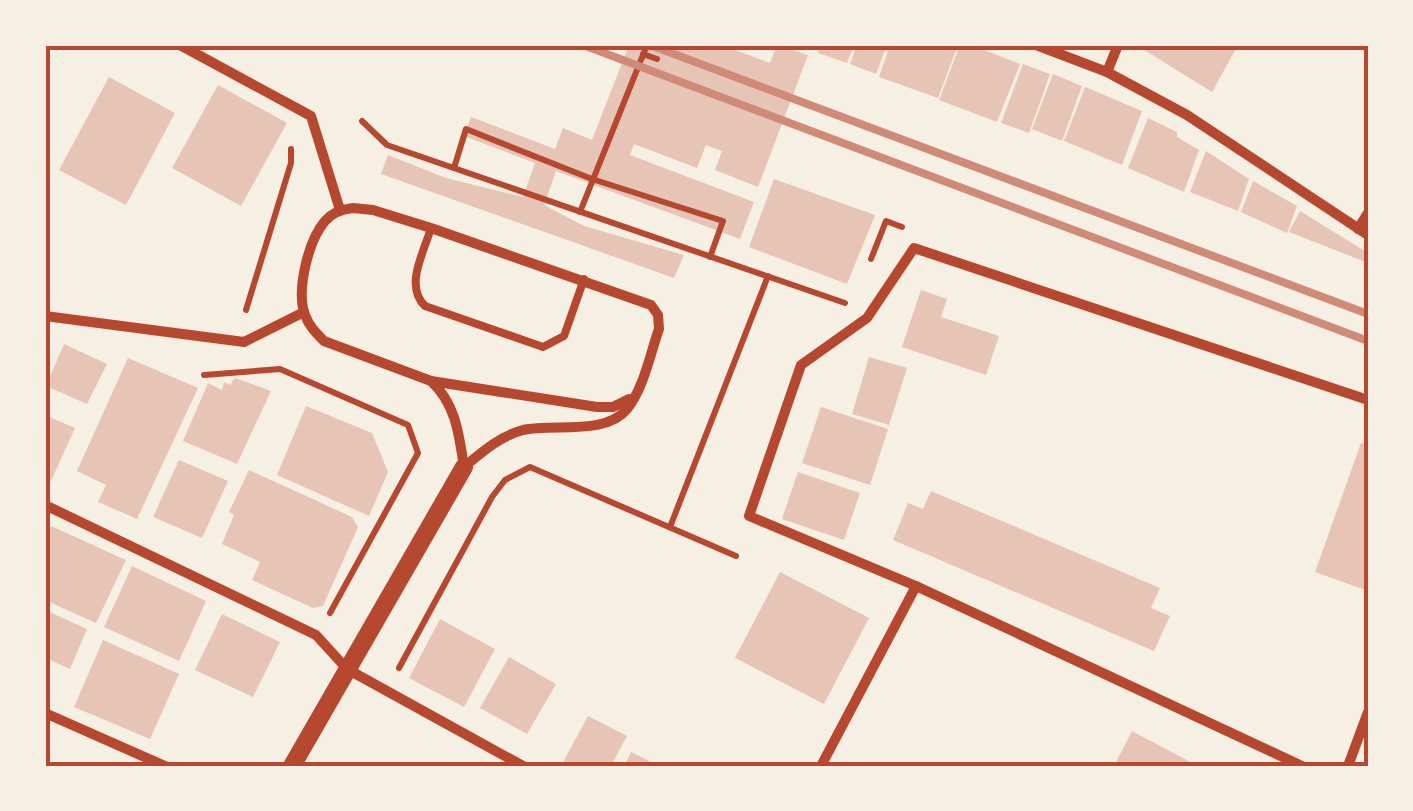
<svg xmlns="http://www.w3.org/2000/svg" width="1413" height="811" viewBox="0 0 1413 811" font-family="'Golos Text',sans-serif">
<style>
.building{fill:#e6c5b7}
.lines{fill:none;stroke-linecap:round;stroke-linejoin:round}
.path{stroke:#b5482f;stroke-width:6}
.service{stroke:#b5482f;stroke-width:8}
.minor{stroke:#b5482f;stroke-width:10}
.tertiary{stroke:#b5482f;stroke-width:18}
.rail{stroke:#cf8b77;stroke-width:8}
.neatline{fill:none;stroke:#b5482f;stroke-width:4}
</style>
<rect width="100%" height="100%" fill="#f6efe4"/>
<g class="building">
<polygon points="629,45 722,45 770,63 777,45 808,55 758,187 715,170 722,151 706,145 697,168 634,144 630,155 754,202 740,239 556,171 544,205 584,226 684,255 674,278 381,174 388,155 446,178 523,197 535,163 464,136 471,117 555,149 563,128 592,140"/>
<polygon points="822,45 854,45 847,63 818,53"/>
<polygon points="857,45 887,45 876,74 850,64"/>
<polygon points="890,45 958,45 938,98 879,77"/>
<polygon points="960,45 972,45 1020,64 997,122 939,100"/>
<polygon points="1143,45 1238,45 1212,92 1141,48"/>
<polygon points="1023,64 1050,74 1029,133 1001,123"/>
<polygon points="1053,74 1082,86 1062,141 1032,129"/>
<polygon points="109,77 175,113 126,205 59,170"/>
<polygon points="218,85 287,123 241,206 172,168"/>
<polygon points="1085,87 1142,111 1122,165 1064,141"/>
<polygon points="1148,118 1177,132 1177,137 1199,150 1184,192 1128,168"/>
<polygon points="1206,151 1249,179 1238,211 1190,192"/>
<polygon points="774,179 875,215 847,284 749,247"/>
<polygon points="1253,181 1297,206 1287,233 1241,212"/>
<polygon points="1300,211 1368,253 1368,263 1289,232"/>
<polygon points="921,290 947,299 941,317 999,336 986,375 902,347"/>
<polygon points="64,344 107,364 87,404 46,386"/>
<polygon points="869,357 907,368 889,425 852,414"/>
<polygon points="128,358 198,388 137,519 98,502 106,485 77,471"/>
<polygon points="235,378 271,391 237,464 183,441 208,383 222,390 224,382 230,385"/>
<polygon points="306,406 372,433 388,472 369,516 277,475"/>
<polygon points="821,407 888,429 870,485 802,463"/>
<polygon points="45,415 75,428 51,481 45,479"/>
<polygon points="1361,443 1368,445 1368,591 1315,572"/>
<polygon points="179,460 228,481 202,538 153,517"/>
<polygon points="249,470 352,517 358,527 323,606 313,608 252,580 260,562 222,544 234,515 229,512"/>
<polygon points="798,472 860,493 844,540 782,519"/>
<polygon points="931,491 1160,588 1151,608 1170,616 1154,651 893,540 908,503 923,509"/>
<polygon points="51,526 126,560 96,623 45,600 45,539"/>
<polygon points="132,566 206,601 179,661 104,627"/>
<polygon points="780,572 869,618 824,704 735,658"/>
<polygon points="45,610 87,629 70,669 48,659 45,666"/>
<polygon points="222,614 280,642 253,697 195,670"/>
<polygon points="440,619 495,649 464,707 409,678"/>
<polygon points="103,640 179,674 150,739 74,707"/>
<polygon points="509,657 556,684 527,734 480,708"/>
<polygon points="588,716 627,736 611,766 562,764"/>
<polygon points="1132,731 1198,766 1114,766"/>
<polygon points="631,752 659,766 624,766"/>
</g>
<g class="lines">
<g class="path">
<polyline points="643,54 657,59"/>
<polyline points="362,121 387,145 845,303"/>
<polyline points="454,168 466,129 592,179 723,221 710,257"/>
<polyline points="580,212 647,45"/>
<polyline points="871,259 886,221 902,227"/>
<polyline points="246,310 291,163 291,149"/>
<polyline points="204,375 280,369 408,425 418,453 330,613"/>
<polyline points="670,527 768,276"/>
<polyline points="399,668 492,497 505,480 530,467 736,556"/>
</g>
<path class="service" d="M431 228C424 252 404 286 425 306L543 347 564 336 584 279"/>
<g class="minor">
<polyline points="180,45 311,116 340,210"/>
<polyline points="1036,45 1107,72 1187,115 1368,235"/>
<polyline points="1107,72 1118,45"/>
<path d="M353 208 373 210 431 228 651 305 658 315 659 329C650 354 644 388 627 409 605 436 554 423 523 430 500 436 482 452 464 467 459 435 456 404 431 381L324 341C316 333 309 326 305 315 296 291 308 241 325 221 332 213 343 209 353 208Z"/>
<polyline points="1358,229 1368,213"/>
<polyline points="45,316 244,342 304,312"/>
<polyline points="431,381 597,407 613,407 629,399"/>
<polyline points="45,505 316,635 347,669 523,766"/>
<polyline points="45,713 165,766"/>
<polyline points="821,766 916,586"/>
<polyline points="1302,766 916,586 749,516 801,365 867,318 914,248 1368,400"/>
<polyline points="1348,766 1368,712"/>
</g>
<polyline class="tertiary" points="292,766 464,467"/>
<g class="rail">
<polyline points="583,45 1368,341"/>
<polyline points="650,45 1368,314"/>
</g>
</g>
<rect width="1413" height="811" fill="none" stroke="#f6efe4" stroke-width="95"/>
<rect x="48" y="48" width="1318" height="716" class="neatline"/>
</svg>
